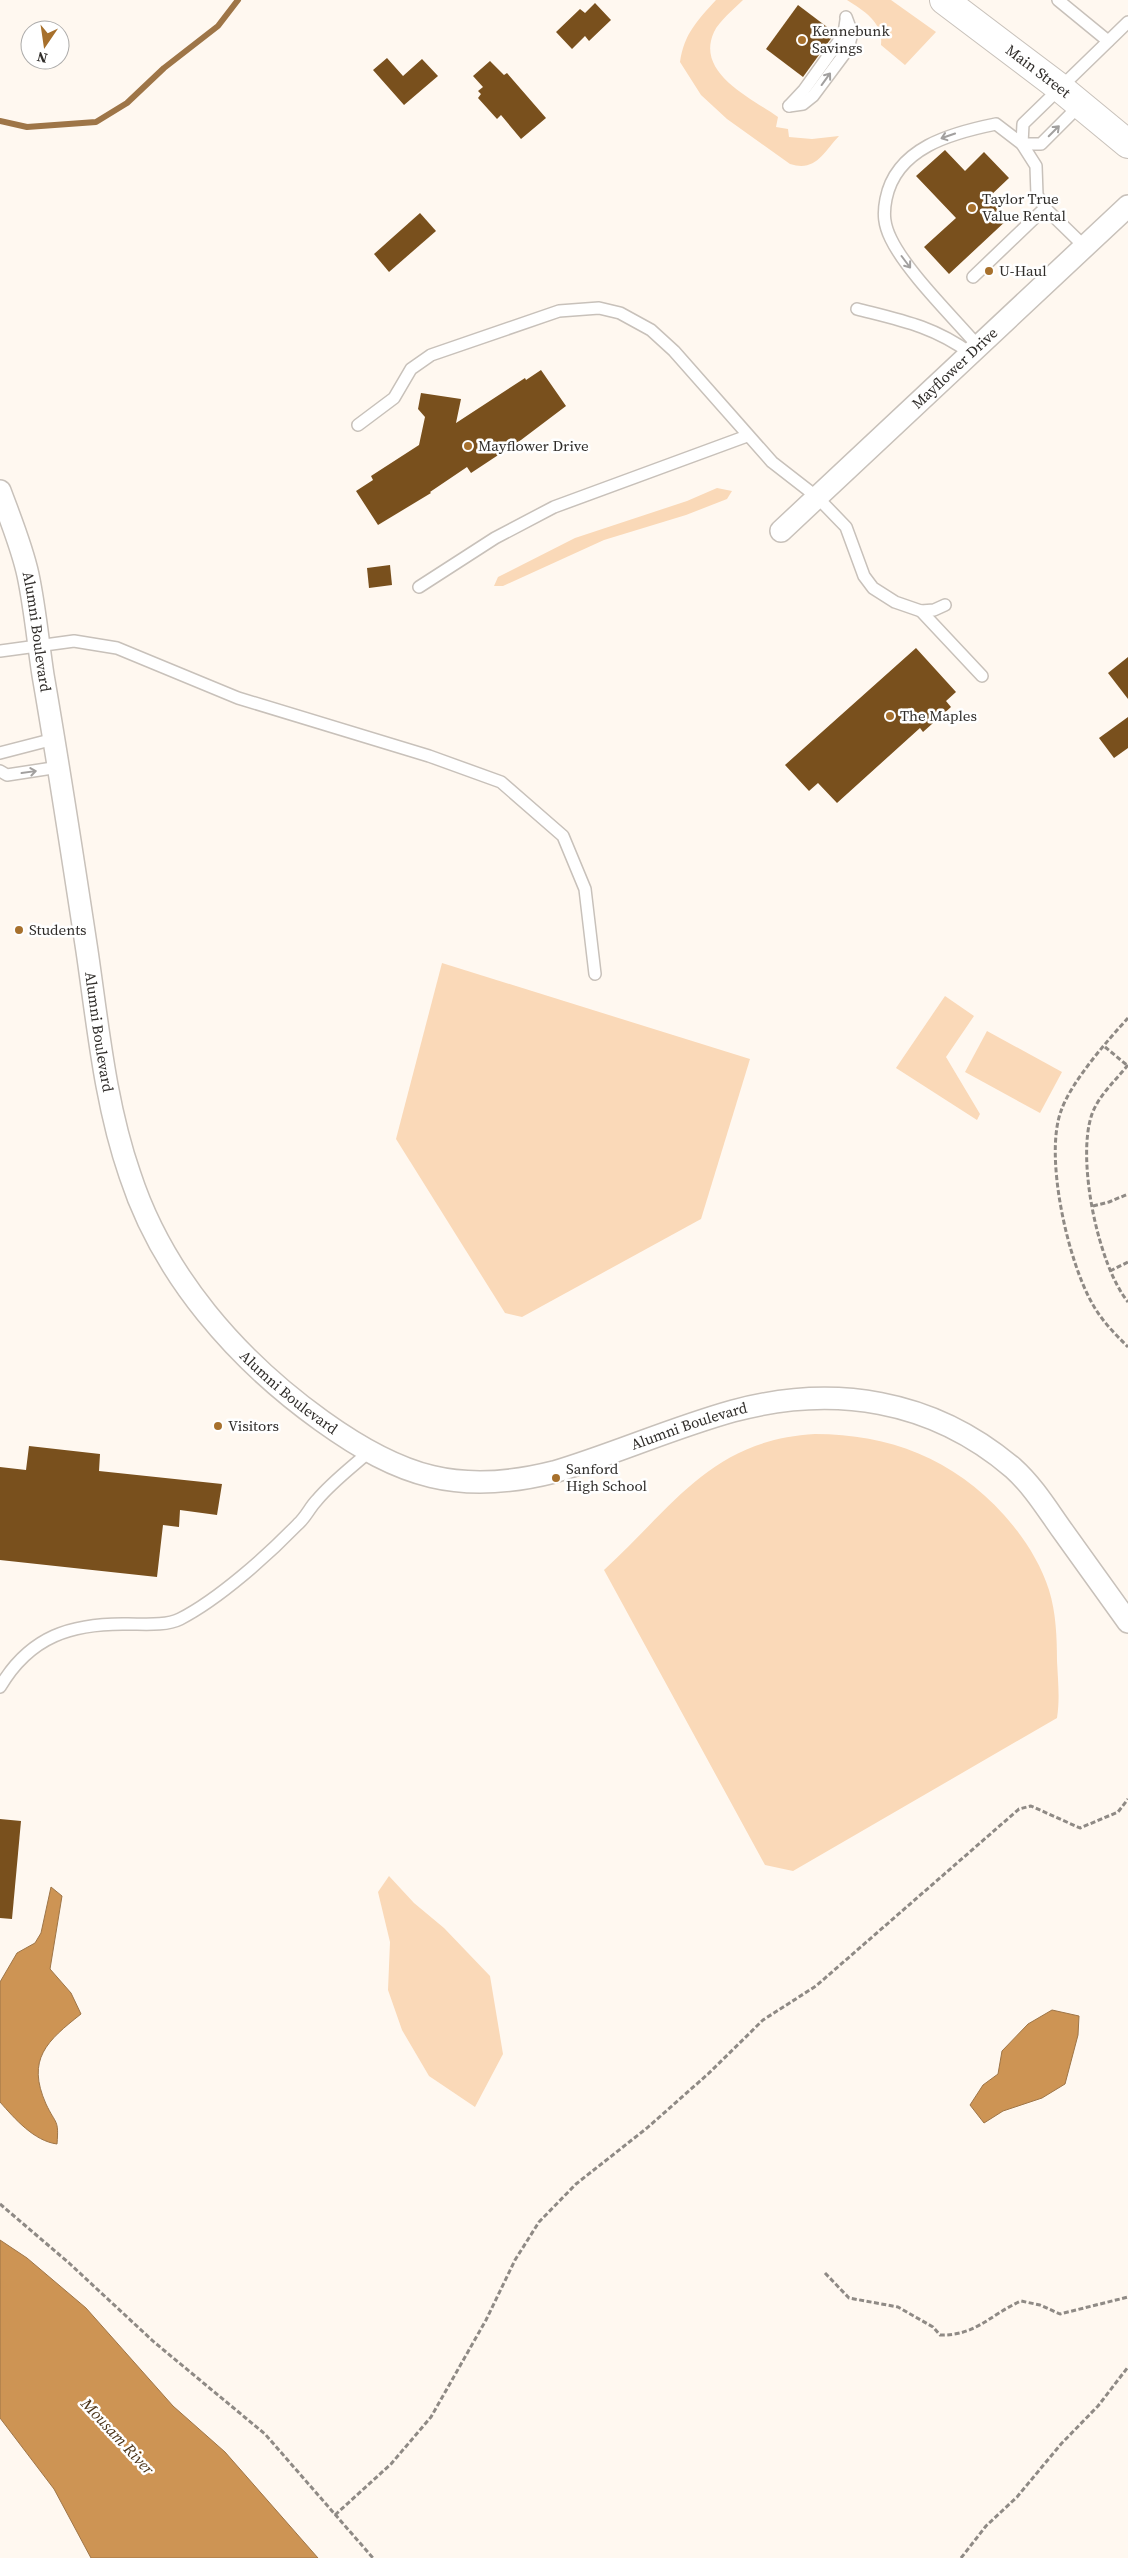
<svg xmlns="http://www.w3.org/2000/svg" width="1128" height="2558" viewBox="0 0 1128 2558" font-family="'Source Serif 4',serif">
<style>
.green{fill:#fad9b8}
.water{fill:#cd9454;stroke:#9e7547}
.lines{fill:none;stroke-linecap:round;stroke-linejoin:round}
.stream{stroke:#9e7547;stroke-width:6}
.building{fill:#79501d}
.service-casing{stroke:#c8c1ba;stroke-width:14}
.minor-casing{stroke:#c8c1ba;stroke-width:24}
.trunk-casing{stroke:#c8c1ba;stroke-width:30}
.path{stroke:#8f8a85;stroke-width:3;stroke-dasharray:5 2.5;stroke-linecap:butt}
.service{stroke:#fff;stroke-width:11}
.minor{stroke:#fff;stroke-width:21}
.trunk{stroke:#fff;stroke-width:28}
.oneway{stroke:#a2a09f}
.poi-dot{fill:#a7702c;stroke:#fff;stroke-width:2}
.labels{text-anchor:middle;stroke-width:5;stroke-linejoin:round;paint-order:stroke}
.poi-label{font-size:15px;fill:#302d2a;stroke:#fff;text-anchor:start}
.street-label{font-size:15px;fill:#302d2a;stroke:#fff}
.water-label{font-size:16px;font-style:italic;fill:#4b3317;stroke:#fff}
</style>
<rect width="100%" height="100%" fill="#fff8f0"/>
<g class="green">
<path d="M716 0H743C734 9 719 21 714 32 695 73 751 98 778 117L776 127 788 129 789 137 812 139 839 136C823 153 816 172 790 164L727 119 701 95 680 62C684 34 697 21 716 0Z"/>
<path d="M847 0H891L936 32 905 65 881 45C884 23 863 10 847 0Z"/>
<polygon points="717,488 732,491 727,499 686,515 604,540 503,586 494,586 498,577 575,538 687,501"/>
<polygon points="442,963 750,1059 701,1219 522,1317 505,1313 396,1139"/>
<polygon points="945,996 974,1016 946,1057 980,1114 977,1120 896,1068"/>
<polygon points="987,1031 1062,1072 1040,1113 965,1072"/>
<path d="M815 1434C889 1434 954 1459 1004 1515 1023 1536 1040 1562 1049 1590 1056 1612 1057 1638 1057 1661 1058 1681 1060 1699 1057 1718L793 1871 765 1865 604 1570C674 1506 711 1440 815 1434Z"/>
<polygon points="389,1876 414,1903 444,1928 490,1976 503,2054 475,2107 429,2076 402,2030 388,1990 390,1942 378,1892"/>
</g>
<g class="water">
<path d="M51 1887 62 1896 50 1969 71 1993 81 2014C47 2041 26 2059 46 2104 56 2125 59 2119 57 2144 34 2141 15 2119 0 2102V1982L17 1953 35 1943 41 1933Z"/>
<polygon points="1052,2010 1079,2016 1078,2035 1065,2084 1042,2098 1003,2111 984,2123 970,2105 983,2085 998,2074 1002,2051 1028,2024"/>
<polygon points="0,2240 27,2258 86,2308 173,2406 225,2452 318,2558 91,2558 54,2489 0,2418"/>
</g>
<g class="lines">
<polyline class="stream" points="0,121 27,127 96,122 127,103 164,68 218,26 238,0"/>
</g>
<g class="building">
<polygon points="595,3 611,20 589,41 585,36 572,49 556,32 580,9 585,13"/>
<polygon points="798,5 835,33 803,77 766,49"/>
<polygon points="387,58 403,76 422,59 438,76 404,105 373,70"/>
<polygon points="490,61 504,75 507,73 546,118 521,139 501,115 497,119 478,98 481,94 478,91 483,87 473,76"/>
<polygon points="945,150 965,171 984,152 1009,178 989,197 1009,218 949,274 924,247 956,218 916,176"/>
<polygon points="420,213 436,231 389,272 374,254"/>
<polygon points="541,370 566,406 521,440 471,473 467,467 430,492 431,493 378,525 356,491 373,480 371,476 419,445 425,417 418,409 421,393 461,399 456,423 525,378 526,380"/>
<polygon points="390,565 392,585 369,588 367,568"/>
<polygon points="916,648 956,692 946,701 951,707 923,732 920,728 837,803 818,783 809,791 785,765"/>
<polygon points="1128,657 1128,699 1108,673"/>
<polygon points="1128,717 1128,748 1114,758 1099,738"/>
<polygon points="29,1446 100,1454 99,1471 222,1484 217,1515 180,1510 179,1527 163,1525 157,1577 0,1560 0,1467 26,1470"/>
<polygon points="0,1819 21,1821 12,1919 0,1918"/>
</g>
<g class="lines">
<defs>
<g id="service">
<polyline points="1058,0 1108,41"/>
<polyline points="1081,104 1041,144 1022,144 1023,124 1128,22"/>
<polyline points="789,106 803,104 813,96 848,49 852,33 846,17"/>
<polyline points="789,106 804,90 839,41 844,33 846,20"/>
<polyline points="973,277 1045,208"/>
<path d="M857 309C900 320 933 326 970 353"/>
<path d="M978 346C953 317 907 272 891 239 884 225 883 214 886 199 896 148 951 133 996 124L1022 144 1036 166 1037 195 1045 208 1084 246"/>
<polyline points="358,425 394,398 411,369 431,355 559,311 599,308 620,313 651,330 674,351 772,462 817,497 846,527 864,576 873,588 895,602 921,611 982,676"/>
<polyline points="419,587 495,538 554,507 747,436"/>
<polyline points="921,611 934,610 945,605"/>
<polyline points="0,651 74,641 117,648 238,698 429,756 501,782 563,836 585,889 595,974"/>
<polyline points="0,753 54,739"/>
<polyline points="0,771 7,775 59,767"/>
<path d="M0 1687C30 1636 72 1623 128 1624 144 1624 166 1626 180 1619 219 1599 268 1555 298 1524 306 1517 310 1507 317 1500 332 1482 352 1467 370 1451"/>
</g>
<g id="minor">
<path id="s1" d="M0 491C10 518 22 547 28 575 35 608 38 642 43 675 59 767 73 859 87 951 98 1026 105 1103 130 1175 163 1276 237 1360 322 1421 400 1477 459 1496 554 1472 614 1454 672 1428 733 1411 833 1384 932 1399 1013 1468 1033 1486 1047 1509 1062 1530 1084 1561 1106 1591 1128 1622"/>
<path id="s2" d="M781 531 1128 206"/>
</g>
<g id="trunk">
<path id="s3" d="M944 0 1059 87 1128 144"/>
</g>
</defs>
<use href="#service" class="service-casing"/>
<use href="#minor" class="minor-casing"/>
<use href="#trunk" class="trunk-casing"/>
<g class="path">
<path d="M1128 1018C1107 1041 1071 1082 1061 1111 1044 1157 1068 1261 1092 1303 1101 1320 1115 1334 1128 1347"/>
<polyline points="1105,1047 1128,1066"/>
<path d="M1128 1065C1115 1081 1099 1095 1092 1114 1076 1159 1098 1265 1128 1302"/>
<polyline points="1093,1206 1109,1202 1128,1194"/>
<polyline points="1110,1271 1128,1262"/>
<polyline points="0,2204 69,2263 154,2342 265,2434 373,2558"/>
<path d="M825 2273 849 2298 898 2307 933 2327 940 2335C976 2336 991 2314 1021 2301L1040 2305 1060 2314 1128 2297"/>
<polyline points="335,2515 391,2464 431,2417 486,2320 515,2260 539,2222 576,2184 647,2128 708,2074 763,2020 816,1986 1019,1809 1031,1806 1080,1828 1118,1812 1128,1799"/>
<polyline points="961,2558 986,2526 1017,2497 1061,2444 1098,2406 1128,2367"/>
</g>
<use href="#service" class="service"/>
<use href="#minor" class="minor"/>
<use href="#trunk" class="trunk"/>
</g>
<defs><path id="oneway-shaft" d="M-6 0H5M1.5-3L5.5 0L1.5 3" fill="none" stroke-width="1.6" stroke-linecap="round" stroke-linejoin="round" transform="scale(1.25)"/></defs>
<g class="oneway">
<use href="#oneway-shaft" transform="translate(826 79) rotate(-54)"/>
<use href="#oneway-shaft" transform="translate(1054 131) rotate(-45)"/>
<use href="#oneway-shaft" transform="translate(948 136) rotate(161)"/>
<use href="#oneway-shaft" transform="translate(906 262) rotate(53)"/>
<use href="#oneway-shaft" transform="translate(29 772) rotate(-8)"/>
</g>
<g class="poi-dot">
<circle cx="802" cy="40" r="5"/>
<circle cx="972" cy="208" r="5"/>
<circle cx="989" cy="271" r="5"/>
<circle cx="468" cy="446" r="5"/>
<circle cx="890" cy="716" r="5"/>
<circle cx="19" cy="930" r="5"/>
<circle cx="218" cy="1426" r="5"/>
<circle cx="556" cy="1478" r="5"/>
</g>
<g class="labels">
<g class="poi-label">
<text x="812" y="36">Kennebunk<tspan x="812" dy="17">Savings</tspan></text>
<text x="982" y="204">Taylor True<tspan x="982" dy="17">Value Rental</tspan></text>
<text x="999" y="276">U-Haul</text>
<text x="478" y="451">Mayflower Drive</text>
<text x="900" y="721">The Maples</text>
<text x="29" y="935">Students</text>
<text x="228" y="1431">Visitors</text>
<text x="566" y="1474">Sanford<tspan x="566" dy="17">High School</tspan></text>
</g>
<g class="street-label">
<text dy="5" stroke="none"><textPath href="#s3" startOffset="118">Main Street</textPath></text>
<text dy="5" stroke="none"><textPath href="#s2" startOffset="238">Mayflower Drive</textPath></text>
<text dy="5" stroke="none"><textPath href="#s1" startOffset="146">Alumni Boulevard</textPath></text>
<text dy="5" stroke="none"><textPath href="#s1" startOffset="551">Alumni Boulevard</textPath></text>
<text dy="5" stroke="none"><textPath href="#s1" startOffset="971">Alumni Boulevard</textPath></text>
<text dy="5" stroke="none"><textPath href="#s1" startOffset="1405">Alumni Boulevard</textPath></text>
</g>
<g class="water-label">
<text transform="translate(118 2436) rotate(47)" y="6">Mousam River</text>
</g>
</g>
<g transform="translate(45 45) rotate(193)"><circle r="24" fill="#ffffff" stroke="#acabaa"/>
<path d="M0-4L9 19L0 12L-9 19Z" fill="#a7702c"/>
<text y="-8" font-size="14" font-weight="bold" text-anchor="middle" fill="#302d2a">N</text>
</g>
</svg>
